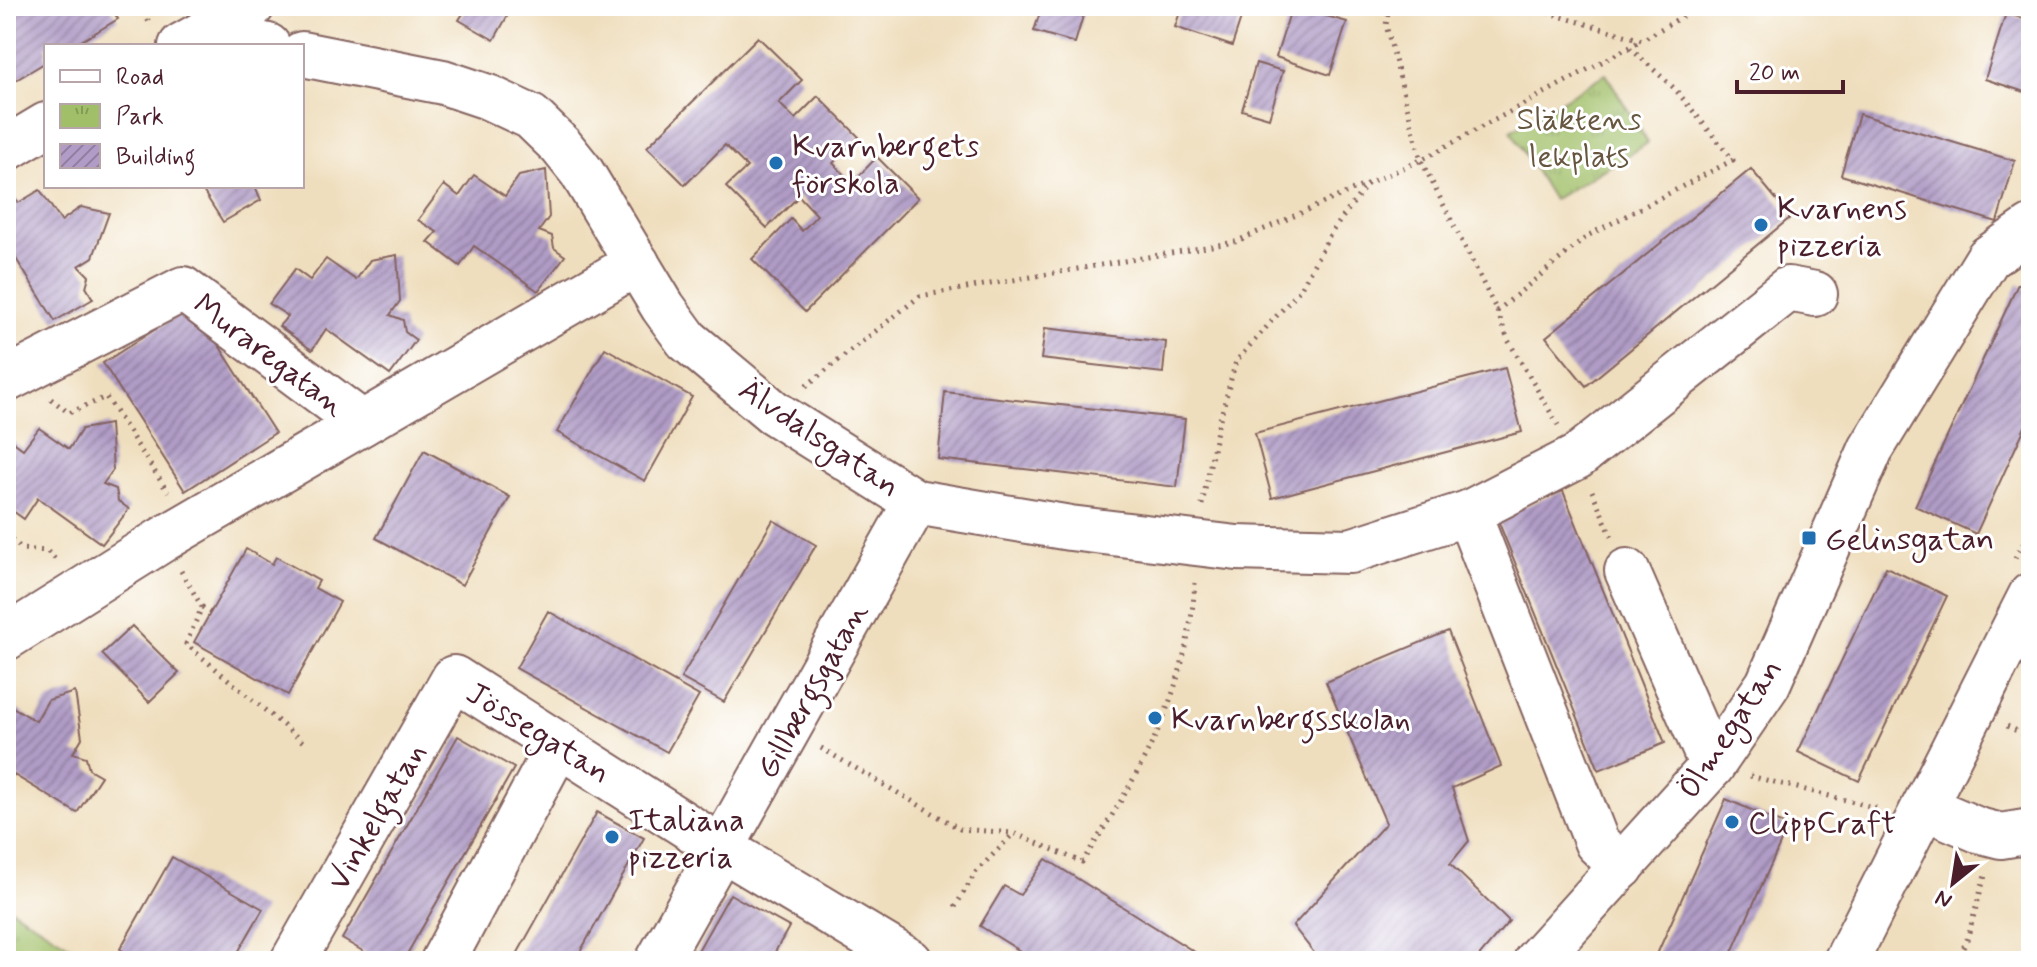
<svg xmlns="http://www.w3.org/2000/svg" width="2037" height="967" viewBox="0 0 2037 967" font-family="Mynerve,sans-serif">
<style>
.park{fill:url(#park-tufts);stroke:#756f4a;stroke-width:2}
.building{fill:url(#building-hatch)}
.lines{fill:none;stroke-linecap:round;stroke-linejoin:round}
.minor-casing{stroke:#84625e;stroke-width:48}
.path{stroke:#84625e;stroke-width:5;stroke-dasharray:2 6;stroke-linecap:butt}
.minor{stroke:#fff;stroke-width:44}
.poi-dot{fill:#1f6fb2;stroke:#fff;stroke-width:3}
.labels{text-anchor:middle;stroke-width:6;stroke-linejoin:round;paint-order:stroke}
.park-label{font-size:32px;fill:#685740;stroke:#fff}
.poi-label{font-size:32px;fill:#4a1f2b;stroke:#fff;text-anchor:start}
.street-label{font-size:32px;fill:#4a1f2b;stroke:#fff}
</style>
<defs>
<pattern id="park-tufts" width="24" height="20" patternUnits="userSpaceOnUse" patternTransform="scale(2)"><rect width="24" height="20" fill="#a0bf68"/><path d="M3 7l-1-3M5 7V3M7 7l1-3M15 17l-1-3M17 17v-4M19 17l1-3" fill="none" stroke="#849b56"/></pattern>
<pattern id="building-hatch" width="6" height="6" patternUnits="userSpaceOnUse" patternTransform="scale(2)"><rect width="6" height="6" fill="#b09cc6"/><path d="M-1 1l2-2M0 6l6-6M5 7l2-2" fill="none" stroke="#917fa1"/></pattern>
</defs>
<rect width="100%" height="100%" fill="#fff"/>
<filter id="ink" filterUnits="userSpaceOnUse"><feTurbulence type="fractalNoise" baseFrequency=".0125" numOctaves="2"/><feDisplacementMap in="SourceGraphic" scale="16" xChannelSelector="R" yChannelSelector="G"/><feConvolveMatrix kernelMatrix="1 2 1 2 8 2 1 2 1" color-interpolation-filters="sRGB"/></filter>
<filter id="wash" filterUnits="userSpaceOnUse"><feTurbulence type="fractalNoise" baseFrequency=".006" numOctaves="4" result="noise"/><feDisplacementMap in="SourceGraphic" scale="32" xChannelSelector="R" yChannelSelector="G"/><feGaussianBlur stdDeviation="1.8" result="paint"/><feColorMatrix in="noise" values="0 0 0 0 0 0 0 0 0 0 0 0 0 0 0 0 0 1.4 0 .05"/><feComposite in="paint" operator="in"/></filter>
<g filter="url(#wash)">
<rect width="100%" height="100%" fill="#efdebd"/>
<g class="park">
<polygon points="1606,74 1648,143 1553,200 1511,131"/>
<polygon points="6,906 94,961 6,961"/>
</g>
<g id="blocks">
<g class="building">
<polygon points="12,6 110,6 118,19 73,46 46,46 46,62 6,86 6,10"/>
<polygon points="468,6 513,6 494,40 459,20"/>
<polygon points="1042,6 1086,6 1075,43 1034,31"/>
<polygon points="1182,6 1245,6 1232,46 1175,27"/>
<polygon points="1292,6 1347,22 1330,75 1276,57"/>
<polygon points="2006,13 2031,21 2031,94 1985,79"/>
<polygon points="758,37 802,80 779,103 795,119 818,96 859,137 833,163 852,183 877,157 918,198 805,312 752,259 791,219 802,231 817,215 799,196 767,228 726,187 747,167 725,145 685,185 647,147"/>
<polygon points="1256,63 1283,71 1269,118 1242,110"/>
<polygon points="1859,114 2015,161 1997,222 1841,175"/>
<polygon points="1751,169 1791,217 1586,386 1546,337"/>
<polygon points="546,170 549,217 539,231 552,236 554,248 565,256 538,291 474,246 460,266 428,242 437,232 418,220 444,185 459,196 474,175 505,196 519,176"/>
<polygon points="200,186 255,186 261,200 223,222"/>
<polygon points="8,187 18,203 40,190 61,221 81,207 109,213 93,257 79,266 89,276 86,287 93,299 55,321 13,254 6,259"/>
<polygon points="397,255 400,301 390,315 403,320 405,332 416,340 390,375 326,329 312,350 279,326 288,316 269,304 295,269 310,280 326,259 356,280 370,260"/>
<polygon points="2018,284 2031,291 2031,414 1976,534 1915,506"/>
<polygon points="193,305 275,433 185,491 103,363"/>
<polygon points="1045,328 1166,342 1163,373 1041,359"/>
<polygon points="605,348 692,397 645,481 557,432"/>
<polygon points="1505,368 1522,432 1272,498 1255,433"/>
<polygon points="945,392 1185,419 1177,487 938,459"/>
<polygon points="110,424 113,470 103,484 116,489 118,501 129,509 102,544 38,498 24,519 6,506 8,438 23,449 39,428 69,449 82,429"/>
<polygon points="424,450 510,497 462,585 376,538"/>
<polygon points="1563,491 1665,743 1599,770 1497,518"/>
<polygon points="773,520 816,545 724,702 681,678"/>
<polygon points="246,549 272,564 276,557 319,581 315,588 340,602 288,695 194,642"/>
<polygon points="1886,567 1947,596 1859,781 1798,752"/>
<polygon points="548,611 699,696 667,752 516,668"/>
<polygon points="132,626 179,673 149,702 102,654"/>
<polygon points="1448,631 1501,766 1452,788 1469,841 1450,864 1509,921 1475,961 1315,961 1318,958 1293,926 1386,823 1326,682"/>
<polygon points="75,692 82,738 73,753 86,757 89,769 101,776 77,813 9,772 6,778 6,703 36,721 48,700"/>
<polygon points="458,736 514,768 403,961 380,961 342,939"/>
<polygon points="1726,799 1788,826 1728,961 1654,961"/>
<polygon points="597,812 644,838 575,961 525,961 516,956"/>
<polygon points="172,857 263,909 233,961 140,961 120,949"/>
<polygon points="1046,859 1209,961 1036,961 980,926 1004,886 1020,895"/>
<polygon points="730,894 789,927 770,961 692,961"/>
</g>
</g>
</g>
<g filter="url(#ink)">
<use href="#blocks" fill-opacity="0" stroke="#84625e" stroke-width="2"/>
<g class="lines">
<defs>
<g id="minor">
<polyline points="205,32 268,46"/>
<polyline points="181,46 252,6"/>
<polyline points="302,54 443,82 488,97 531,117 561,146 581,171 663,307 687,340 773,412 916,502 1070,528 1237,548 1350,551 1468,513 1577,457 1788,289 1815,294"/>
<polyline points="6,149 46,125"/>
<polyline points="6,380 183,289 362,423"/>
<polyline points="1468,513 1597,843 1622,867"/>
<polyline points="1627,571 1712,766"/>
<polyline points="6,638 162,540 637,263"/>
<polyline points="1924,807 1978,830 2001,836 2031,831"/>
<polyline points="293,961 454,678 723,849 910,961"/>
<polyline points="443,961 559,744"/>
<polyline points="658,961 916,502"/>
<polyline points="1536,961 1712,766 1768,684 1871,449 1988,258 2031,228"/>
<polyline points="1846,961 2031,595"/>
</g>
</defs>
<use href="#minor" class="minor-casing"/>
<g class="path">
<polyline points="139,6 149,22"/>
<polyline points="1389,6 1386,25 1421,160 1497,311 1508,340 1558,425"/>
<polyline points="1524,6 1642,40 1700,6"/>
<polyline points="1497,311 1589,235 1733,160 1675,89 1630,48"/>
<polyline points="806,386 920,296 1235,242 1421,160 1642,40"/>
<polyline points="51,399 69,413 106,397 168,492"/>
<polyline points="1592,491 1612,537"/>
<polyline points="1202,505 1217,430 1236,361 1299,291 1331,233 1368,183"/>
<polyline points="6,534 22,549 47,551 57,561"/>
<polyline points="2015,558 2031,529"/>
<polyline points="181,571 202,607 186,644 303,742"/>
<polyline points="202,607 211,613"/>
<polyline points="2007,726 2031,738"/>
<path d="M821 748 960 829 1013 833 1082 862C1142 771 1187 694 1195 583"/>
<polyline points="1750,776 1877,808"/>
<polyline points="955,907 976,872 1013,834"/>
<polyline points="1955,961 1966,943 1986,872"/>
</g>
<use href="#minor" class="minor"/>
</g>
</g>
<g class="poi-dot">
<circle cx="776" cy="163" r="8"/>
<circle cx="1761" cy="225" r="8"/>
<rect x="1801" y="530" width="16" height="16" rx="4"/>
<circle cx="1155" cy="718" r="8"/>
<circle cx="1732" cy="822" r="8"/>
<circle cx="612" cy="837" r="8"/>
</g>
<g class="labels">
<g class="park-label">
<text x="1579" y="129">Släktens<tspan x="1579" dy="37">lekplats</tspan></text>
</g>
<g class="poi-label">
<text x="792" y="156">Kvarnbergets<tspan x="792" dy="37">förskola</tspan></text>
<text x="1777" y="218">Kvarnens<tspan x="1777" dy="37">pizzeria</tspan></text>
<text x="1825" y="549">Gelinsgatan</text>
<text x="1171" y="729">Kvarnbergsskolan</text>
<text x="628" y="830">Italiana<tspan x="628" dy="37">pizzeria</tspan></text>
<text x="1748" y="833">ClippCraft</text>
</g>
<g class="street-label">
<text transform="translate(270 354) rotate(37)" y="11">Muraregatan</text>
<text transform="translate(820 437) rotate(34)" y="11">Älvdalsgatan</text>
<text transform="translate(811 690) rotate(-61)" y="11">Gillbergsgatan</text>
<text transform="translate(1729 728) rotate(-56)" y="11">Ölmegatan</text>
<text transform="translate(539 732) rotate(32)" y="11">Jössegatan</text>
<text transform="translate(376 816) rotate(-60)" y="11">Vinkelgatan</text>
</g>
</g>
<rect width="2037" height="967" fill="none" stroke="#fff" stroke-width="32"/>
<rect x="44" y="44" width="260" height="144" fill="#ffffff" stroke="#b7a5aa" stroke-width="2"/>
<rect x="60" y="70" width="40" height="12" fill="#ffffff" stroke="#b7a5aa" stroke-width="2"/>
<text x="116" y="84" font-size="24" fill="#4a1f2b">Road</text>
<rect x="60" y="104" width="40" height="24" fill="url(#park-tufts)" stroke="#b7a5aa" stroke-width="2"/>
<text x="116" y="124" font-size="24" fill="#4a1f2b">Park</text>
<rect x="60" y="144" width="40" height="24" fill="url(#building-hatch)" stroke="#b7a5aa" stroke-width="2"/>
<text x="116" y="164" font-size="24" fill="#4a1f2b">Building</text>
<g transform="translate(1953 883) rotate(210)" stroke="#ffffff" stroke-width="6" paint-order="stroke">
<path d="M0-6L14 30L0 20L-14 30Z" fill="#4a1f2b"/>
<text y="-12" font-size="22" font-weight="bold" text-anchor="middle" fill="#4a1f2b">N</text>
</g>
<path d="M1737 80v12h106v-12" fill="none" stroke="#4a1f2b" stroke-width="4"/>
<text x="1749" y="80" font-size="24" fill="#4a1f2b" stroke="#ffffff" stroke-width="6" paint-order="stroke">20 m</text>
</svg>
